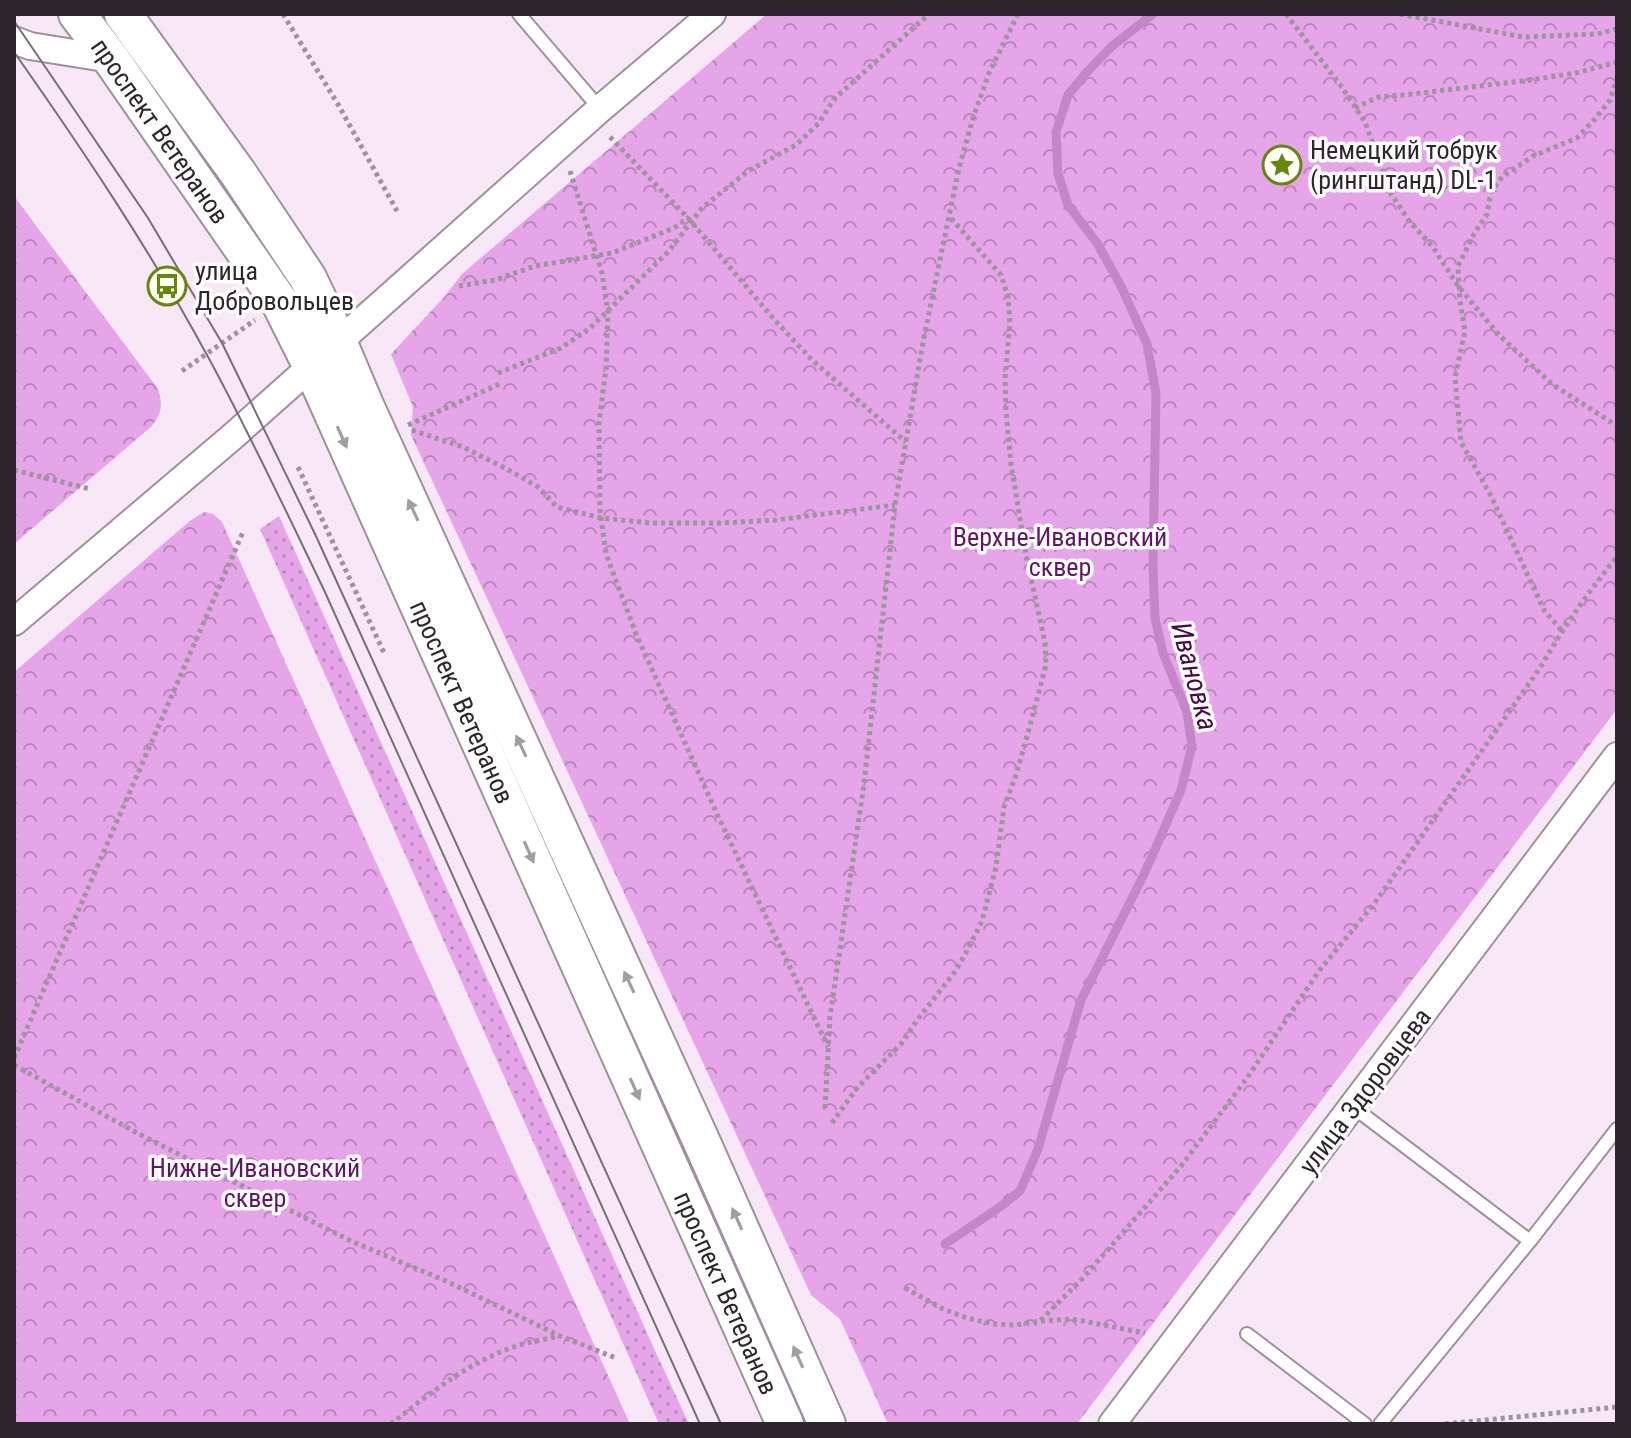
<svg xmlns="http://www.w3.org/2000/svg" width="1631" height="1438" viewBox="0 0 1631 1438" font-family="'Roboto Condensed',sans-serif">
<style>
.grass{fill:url(#grass-dots)}
.park{fill:url(#park-crowns)}
.lines{fill:none;stroke-linecap:round;stroke-linejoin:round}
.stream{stroke:#c585c8;stroke-width:9}
.service-casing{stroke:#9f90a0;stroke-width:16}
.minor-casing{stroke:#9f90a0;stroke-width:30}
.secondary-casing{stroke:#9f90a0;stroke-width:40}
.path{stroke:#9e939e;stroke-width:5;stroke-dasharray:4 4;stroke-linecap:butt}
.service{stroke:#fff;stroke-width:12}
.minor{stroke:#fff;stroke-width:26}
.secondary{stroke:#fff;stroke-width:36}
.tram{stroke:#776e77;stroke-width:2}
.oneway{fill:#a09ea0}
.labels{text-anchor:middle;stroke-width:7;stroke-linejoin:round;paint-order:stroke}
.street-label{font-size:26px;fill:#2d272d;stroke:#fff}
.poi-label{font-size:26px;fill:#2d272d;stroke:#fff;text-anchor:start}
.park-label{font-size:26px;fill:#621467;stroke:#fff}
.water-label{font-size:28px;font-style:italic;fill:#460a49;stroke:#fff}
</style>
<defs>
<pattern id="grass-dots" width="8" height="8" patternUnits="userSpaceOnUse" patternTransform="scale(2)"><rect width="8" height="8" fill="#e6a5e9"/><path d="M2 2h.1M6 6h.1" fill="none" stroke="#bb86bd" stroke-width="1.8" stroke-linecap="round"/></pattern>
<pattern id="park-crowns" width="20" height="18" patternUnits="userSpaceOnUse" patternTransform="scale(2)"><rect width="20" height="18" fill="#e6a5e9"/><path d="M2 6a3 3 0 1 1 6 0M12 15a3 3 0 1 1 6 0" fill="none" stroke="#bb86bd"/></pattern>
</defs>
<rect width="100%" height="100%" fill="#f7e7f7"/>
<polygon class="grass" points="279,516 657,1355 689,1424 659,1424 260,529"/>
<g class="park">
<polygon points="767,14 1617,14 1617,709 1077,1424 888,1424 840,1319 811,1295 411,435 413,407 391,354 445,296 462,274"/>
<path d="M14 196 158 389C163 405 162 412 152 426L14 544Z"/>
<polygon points="204,512 213,514 222,522 630,1424 14,1424 14,672 191,520"/>
</g>
<g class="lines">
<polyline class="stream" points="945,1244 1000,1207 1020,1191 1038,1149 1081,1000 1145,872 1181,790 1192,746 1187,712 1163,653 1155,618 1153,567 1156,393 1147,344 1121,286 1097,243 1068,205 1058,174 1056,132 1068,95 1088,71 1111,47 1153,14"/>
<defs>
<g id="service">
<polyline points="519,14 600,109"/>
<polyline points="1353,1107 1530,1241 1617,1129"/>
<polyline points="1247,1334 1365,1424"/>
<polyline points="1380,1424 1530,1241"/>
</g>
<g id="minor">
<polyline points="14,40 30,46 111,59"/>
<polyline points="14,622 232,437 600,109 712,14"/>
<polyline points="1112,1424 1617,756"/>
</g>
<g id="secondary">
<polyline points="77,14 111,59 279,301 311,365 785,1424"/>
<polyline points="123,14 238,173 308,278 338,341 365,405 700,1138 827,1424"/>
</g>
</defs>
<use href="#service" class="service-casing"/>
<use href="#minor" class="minor-casing"/>
<use href="#secondary" class="secondary-casing"/>
<g class="path">
<polyline points="283,14 339,106 397,211"/>
<polyline points="1286,14 1341,86 1365,122 1391,194 1410,222 1433,247 1458,286 1500,336 1552,384 1617,426"/>
<polyline points="1400,14 1523,37 1597,34 1617,29"/>
<polyline points="1355,108 1378,97 1413,94 1530,80 1576,73 1617,62"/>
<polyline points="610,137 688,218 773,318 812,360 906,442"/>
<polyline points="570,171 602,273 608,312 606,369 599,422 600,510 606,554 636,634 717,814 828,1047"/>
<polyline points="459,286 495,280 535,266 612,253 674,228 689,217"/>
<polyline points="182,371 255,320"/>
<polyline points="498,373 561,348 589,329 668,252 702,208 748,171 796,145 819,123 834,99 929,14"/>
<polyline points="408,425 502,383"/>
<polyline points="412,430 463,447 505,468 538,487 557,507 601,518 651,523 722,523 776,520 895,505"/>
<polyline points="298,467 385,655"/>
<polyline points="14,470 90,489"/>
<polyline points="1561,630 1544,610 1491,496 1461,442 1455,378 1465,331 1460,301 1458,266 1474,234 1487,214 1491,192 1502,177 1533,156 1577,138 1595,119 1610,100 1617,79"/>
<polyline points="14,1058 243,532"/>
<polyline points="14,1065 137,1133 353,1242 446,1281 560,1336 616,1358"/>
<polyline points="825,1108 830,1017 864,784 895,505 923,342 959,168 973,118 989,73 1018,14"/>
<polyline points="832,1123 857,1088 901,1044 918,1019 954,973 966,953 982,921 996,867 1004,807 1016,775 1029,729 1046,665 1045,643 1026,555 1011,464 1006,411 1005,378 1010,323 1008,297 1001,275 949,216"/>
<path d="M905 1288 943 1309 967 1318 994 1324 1015 1325 1040 1321 1084 1277 1181 1166 1247 1078 1319 971 1374 904 1540 668C1563 628 1588 592 1617 557"/>
<polyline points="1041,1321 1072,1319 1145,1333"/>
<path d="M391 1424C430 1393 474 1358 523 1344 535 1341 547 1339 559 1336"/>
<polyline points="1445,1424 1617,1407"/>
</g>
<use href="#service" class="service"/>
<use href="#minor" class="minor"/>
<use href="#secondary" class="secondary"/>
<g class="tram">
<polyline points="14,21 148,218 222,343 315,534 721,1424"/>
<path d="M14 52C83 150 150 250 207 355 249 432 286 511 324 590L700 1424"/>
</g>
</g>
<defs><path id="oneway-solid" d="M-6-.8H1V-3.2L6.5 0L1 3.2V.8H-6Z" transform="scale(2)"/></defs>
<g class="oneway">
<use href="#oneway-solid" transform="translate(342 437) rotate(66)"/>
<use href="#oneway-solid" transform="translate(413 510) rotate(-115)"/>
<use href="#oneway-solid" transform="translate(521 746) rotate(-115)"/>
<use href="#oneway-solid" transform="translate(529 852) rotate(66)"/>
<use href="#oneway-solid" transform="translate(629 982) rotate(-115)"/>
<use href="#oneway-solid" transform="translate(635 1089) rotate(66)"/>
<use href="#oneway-solid" transform="translate(737 1219) rotate(-114)"/>
<use href="#oneway-solid" transform="translate(798 1357) rotate(-114)"/>
</g>
<defs>
<symbol id="sight-ring" viewBox="-11 -11 22 22"><circle r="9.5" fill="#fff" stroke="#678807" stroke-width="1.5"/><path d="M0-6L1.8-2.2L6-1.7L2.9 1.2L3.7 5.4L0 3.3L-3.7 5.4L-2.9 1.2L-6-1.7L-1.8-2.2Z" fill="#678807"/></symbol>
<symbol id="bus-ring" viewBox="-11 -11 22 22"><circle r="9.5" fill="#fff" stroke="#678807" stroke-width="1.5"/><path d="M-5-6H5V4H4V6H2V4H-2V6H-4V4H-5ZM-3.5-4V0h7V-4ZM-3.5 1.2v1.5H-2V1.2ZM2 1.2v1.5H3.5V1.2Z" fill="#678807"/></symbol>
</defs>
<g fill-rule="evenodd">
<use href="#sight-ring" x="1260" y="143" width="44" height="44"/>
<use href="#bus-ring" x="145" y="264" width="44" height="44"/>
</g>
<g class="labels">
<g class="street-label">
<text transform="translate(160 131) rotate(55)" y="9">проспект Ветеранов</text>
<text transform="translate(462 702) rotate(66)" y="9">проспект Ветеранов</text>
<text transform="translate(1365 1091) rotate(-53)" y="9">улица Здоровцева</text>
<text transform="translate(726 1293) rotate(66)" y="9">проспект Ветеранов</text>
</g>
<g class="poi-label">
<text x="1310" y="159">Немецкий тобрук<tspan x="1310" dy="30">(рингштанд) DL-1</tspan></text>
<text x="195" y="280">улица<tspan x="195" dy="30">Добровольцев</tspan></text>
</g>
<g class="park-label">
<text x="1060" y="546">Верхне-Ивановский<tspan x="1060" dy="30">сквер</tspan></text>
<text x="255" y="1177">Нижне-Ивановский<tspan x="255" dy="30">сквер</tspan></text>
</g>
<g class="water-label">
<text transform="translate(1195 676) rotate(75)" y="10">Ивановка</text>
</g>
</g>
<rect width="1631" height="1438" fill="none" stroke="#2d272d" stroke-width="32"/>
</svg>
